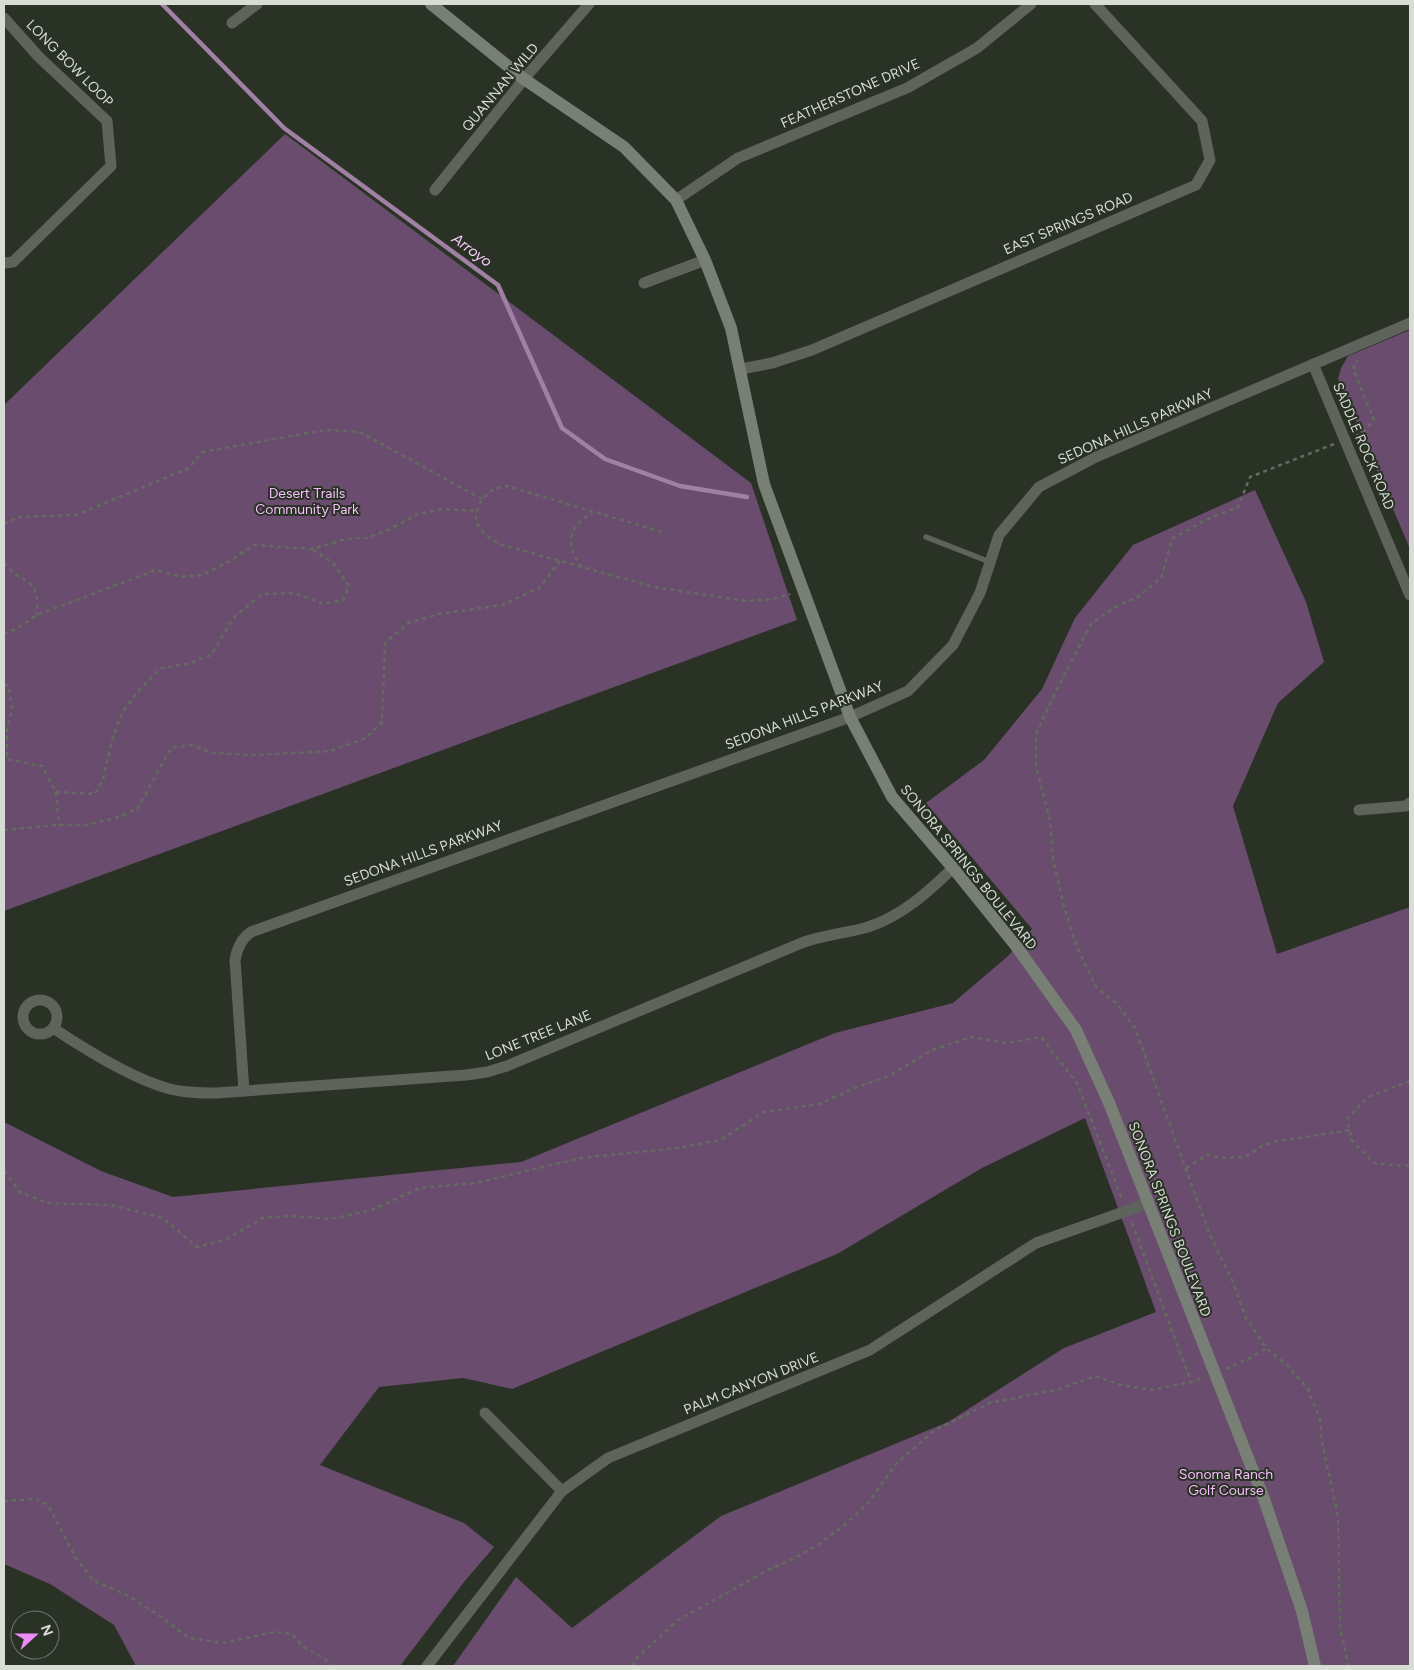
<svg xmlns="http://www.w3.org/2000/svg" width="1414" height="1670" viewBox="0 0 1414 1670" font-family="Figtree,sans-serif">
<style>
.park{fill:#6a4c6e}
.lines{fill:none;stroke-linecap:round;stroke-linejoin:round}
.stream{stroke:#a080a4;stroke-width:4.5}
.path{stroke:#646c60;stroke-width:2.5;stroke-dasharray:4 4;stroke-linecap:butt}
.lane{stroke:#5e635c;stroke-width:5.5}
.street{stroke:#5e635c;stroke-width:11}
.secondary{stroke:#787f75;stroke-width:12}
.labels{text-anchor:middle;stroke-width:4;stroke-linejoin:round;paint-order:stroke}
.street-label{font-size:14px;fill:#d7ddd5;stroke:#293225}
.park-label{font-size:14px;fill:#f8bffe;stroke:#293225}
.water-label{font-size:15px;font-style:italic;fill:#f7ccfb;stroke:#293225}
</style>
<rect width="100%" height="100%" fill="#293225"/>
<g class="park">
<polygon points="285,134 751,483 797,620 4,911 4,405"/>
<polygon points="1410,330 1410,549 1338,379 1341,368 1348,356"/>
<polygon points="1255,490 1306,602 1324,662 1278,703 1233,806 1277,954 1410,907 1410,1666 453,1666 516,1577 572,1628 721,1516 948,1422 1064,1348 1156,1312 1085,1118 982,1168 837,1254 512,1389 463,1378 379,1387 320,1465 464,1523 494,1547 464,1582 400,1666 136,1666 114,1625 50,1584 4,1564 4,1122 101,1171 173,1197 521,1162 835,1033 953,1003 1008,956 1032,929 926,803 984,760 1042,689 1075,618 1133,545"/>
</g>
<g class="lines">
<polyline class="stream" points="162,4 284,128 498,285 562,428 605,459 680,486 747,497"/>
<g class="path">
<polyline points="1356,436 1363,433 1374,420 1353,369 1357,360"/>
<polyline points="1334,444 1250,477 1238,507 1205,520 1172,539 1161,578 1139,596 1112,609 1091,624 1055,693 1036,734 1036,766 1050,820 1053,860 1065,910 1077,947 1096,987 1117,1004 1135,1028 1193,1189 1210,1235 1233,1282 1246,1318 1266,1348 1288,1366 1308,1389 1320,1419 1322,1442 1338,1516 1340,1626 1348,1666"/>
<polyline points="4,524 19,517 76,515 189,468 202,452 325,430 360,432 482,499"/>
<path d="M662 532 507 486C502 487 496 488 492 490 482 497 472 513 478 525 481 533 492 539 499 544L654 587 746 601 772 599 790 594"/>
<path d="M4 563C23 588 39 571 37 615"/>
<path d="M582 567C579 562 575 558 573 553 566 535 578 519 593 513"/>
<polyline points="4,634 16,629 37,615 156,570 181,577 202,575 230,561 254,545 312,549 346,539 367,538 390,529 418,514 443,509 477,511"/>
<polyline points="4,685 9,686 12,709 7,730 7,759 42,766 56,792 59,825"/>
<polyline points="56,792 95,794 103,779 112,740 122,713 139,690 161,668 188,664 211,655 233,618 262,594 294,593 324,604 343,600 349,586 334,564 312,549"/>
<polyline points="4,830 59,825 87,825 119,817 138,808 171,748 192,745 213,753 255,755 331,751 366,738 382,722 385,643 408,623 439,614 502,605 539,588 560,561"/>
<polyline points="1410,1081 1368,1097 1347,1119 1352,1141 1374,1163 1403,1166 1410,1165"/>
<polyline points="1186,1168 1207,1155 1222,1158 1245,1157 1260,1147 1273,1142 1350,1130"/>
<polyline points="4,1171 20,1192 47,1203 110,1205 163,1218 197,1247 225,1240 263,1218 292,1216 331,1219 372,1210 420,1188 476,1183 581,1158 677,1148 720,1140 764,1112 819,1104 860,1086 891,1075 932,1050 972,1037 1007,1043 1041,1037 1077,1083 1122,1199"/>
<polyline points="1132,1223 1191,1382 1202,1378"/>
<polyline points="1226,1369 1252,1357 1265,1349"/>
<polyline points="4,1501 36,1499 48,1505 75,1557 94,1581 125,1594 157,1614 189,1638 224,1643 274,1632 292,1634 304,1647 325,1659 332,1666"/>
<polyline points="632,1666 637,1658 678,1620 766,1571 791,1560 818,1545 847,1523 869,1502 895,1465 935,1430 990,1403 1056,1390 1095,1376 1121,1385 1151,1390 1191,1382"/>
</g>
<polyline class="lane" points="926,537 990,562"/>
<g class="street">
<polyline points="4,18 39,57 107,121 111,166 13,262 4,263"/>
<polyline points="232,23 257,4"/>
<polyline points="435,190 524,79 589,4"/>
<polyline points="676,200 738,158 907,88 977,48 1031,4"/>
<polyline points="644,283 705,260"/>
<polyline points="1313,364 1410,595"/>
<polyline points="741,369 772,363 812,350 1196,185 1210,160 1202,121 1095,4"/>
<polyline points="1359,810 1406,806 1410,803"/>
<circle cx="40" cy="1017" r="17"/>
<path d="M53 1028C86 1050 132 1079 170 1089 186 1093 201 1093 217 1093L466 1075 487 1072 507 1066 804 942C825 935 847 933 868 927 902 916 928 892 953 868"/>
<path d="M244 1091 235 960C237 948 241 939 251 932L850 717 908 691 953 645 980 593 999 535 1039 487 1096 457 1410 323"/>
<polyline points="485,1413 562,1491"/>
<polyline points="427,1666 562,1491 608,1458 870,1350 1036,1243 1149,1203"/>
</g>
<polyline class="secondary" points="431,4 524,79 624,147 676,200 705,260 731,328 764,484 850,717 892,797 953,868 1016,946 1076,1030 1110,1105 1264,1499 1302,1611 1315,1666"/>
</g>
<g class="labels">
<g class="street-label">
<text transform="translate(70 63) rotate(45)" y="5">LONG BOW LOOP</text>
<text transform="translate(500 87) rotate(-50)" y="5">QUANNAN WILD</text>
<text transform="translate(850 93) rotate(-24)" y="5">FEATHERSTONE DRIVE</text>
<text transform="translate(1068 223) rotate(-23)" y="5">EAST SPRINGS ROAD</text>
<text transform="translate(1135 426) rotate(-24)" y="5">SEDONA HILLS PARKWAY</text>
<text transform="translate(1364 446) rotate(67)" y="5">SADDLE ROCK ROAD</text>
<text transform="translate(804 715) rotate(-21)" y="5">SEDONA HILLS PARKWAY</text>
<text transform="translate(423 853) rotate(-20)" y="5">SEDONA HILLS PARKWAY</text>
<text transform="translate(969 867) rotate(51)" y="5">SONORA SPRINGS BOULEVARD</text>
<text transform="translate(538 1035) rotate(-22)" y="5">LONE TREE LANE</text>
<text transform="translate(1170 1219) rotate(69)" y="5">SONORA SPRINGS BOULEVARD</text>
<text transform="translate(751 1383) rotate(-22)" y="5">PALM CANYON DRIVE</text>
</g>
<g class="park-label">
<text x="307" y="498">Desert Trails<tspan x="307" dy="16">Community Park</tspan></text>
<text x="1226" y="1479">Sonoma Ranch<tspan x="1226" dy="16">Golf Course</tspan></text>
</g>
<g class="water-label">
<text transform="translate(472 250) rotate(36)" y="5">Arroyo</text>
</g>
</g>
<rect width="1414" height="1670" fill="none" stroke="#d7ddd5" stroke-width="10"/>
<g transform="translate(35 1635) rotate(69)"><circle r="24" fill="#293225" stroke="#6f766b"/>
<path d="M0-4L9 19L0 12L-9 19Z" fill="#ed8cf9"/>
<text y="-8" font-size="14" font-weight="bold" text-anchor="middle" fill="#d7ddd5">N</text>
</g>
</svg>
